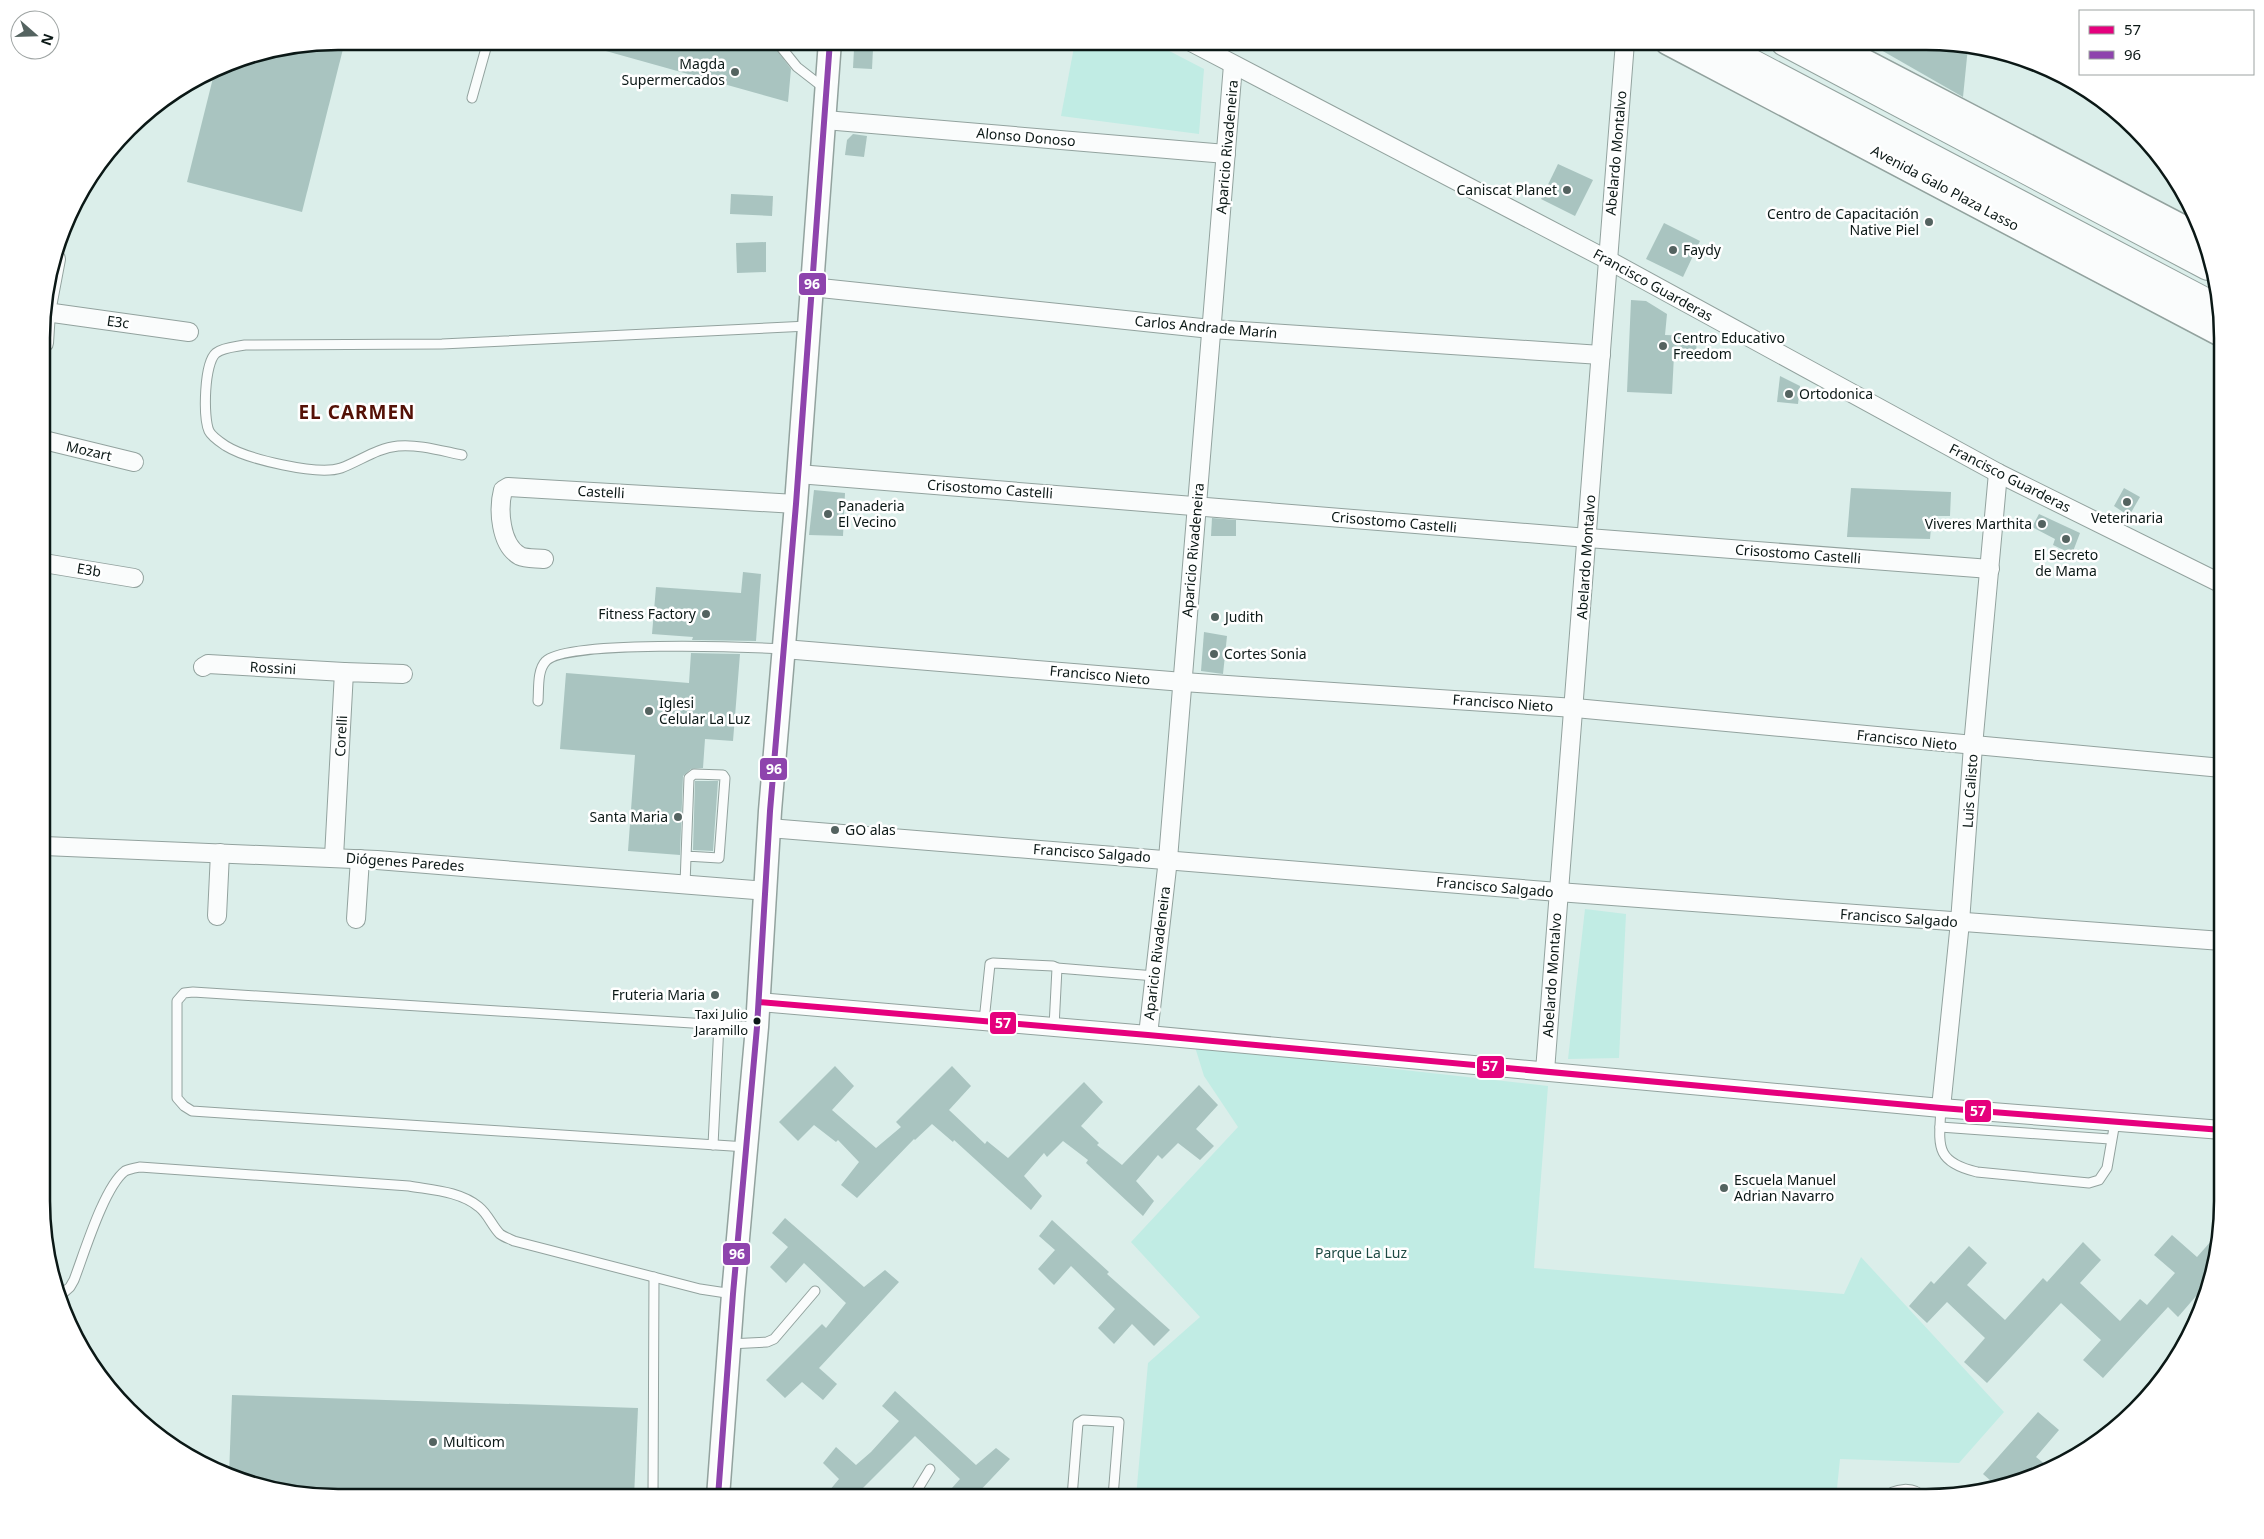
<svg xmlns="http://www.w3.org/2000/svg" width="2264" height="1539" viewBox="0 0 2264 1539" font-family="'Noto Sans',sans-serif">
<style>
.green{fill:#c1ece4}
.building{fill:#a9c4c0}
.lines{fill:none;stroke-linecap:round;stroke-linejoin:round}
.service-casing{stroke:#92a29e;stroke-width:11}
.minor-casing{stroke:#92a29e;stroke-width:20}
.tertiary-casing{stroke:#92a29e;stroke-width:25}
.secondary-casing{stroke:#92a29e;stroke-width:28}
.primary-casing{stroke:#92a29e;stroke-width:30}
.service{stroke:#fafcfc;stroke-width:9}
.minor{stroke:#fafcfc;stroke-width:18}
.tertiary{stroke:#fafcfc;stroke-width:22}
.secondary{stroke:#fafcfc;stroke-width:25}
.primary{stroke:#fafcfc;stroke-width:28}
.bus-1-casing{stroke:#fff;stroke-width:10}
.bus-2-casing{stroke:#fff;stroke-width:10}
.bus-1{stroke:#e5007d;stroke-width:6}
.bus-2{stroke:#8e44ad;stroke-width:6}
.poi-dot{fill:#546360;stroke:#fff;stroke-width:2}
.bus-dot{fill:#0b1816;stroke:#fff;stroke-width:2}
.labels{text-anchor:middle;stroke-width:5;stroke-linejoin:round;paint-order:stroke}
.bus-label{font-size:13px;fill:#0b1816;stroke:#fff;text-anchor:end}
.poi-label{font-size:14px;fill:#0b1816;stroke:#fff;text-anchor:start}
.street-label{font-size:14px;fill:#0b1816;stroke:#fff}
.park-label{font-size:14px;fill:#1e4b44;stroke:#fff}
.district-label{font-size:19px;font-weight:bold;letter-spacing:1px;fill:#541106;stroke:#fff}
.rim{fill:none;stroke:#0b1816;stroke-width:2.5}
.line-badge{stroke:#fff;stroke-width:2}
.badge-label{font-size:14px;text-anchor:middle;font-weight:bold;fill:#fff}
</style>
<rect width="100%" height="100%" fill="#dbeeea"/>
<g class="green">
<polygon points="1075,42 1152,42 1204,69 1199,134 1061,116"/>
<polygon points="1585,909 1626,914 1619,1058 1568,1059"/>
<polygon points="1195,1047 1548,1086 1534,1268 1844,1294 1861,1257 2004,1412 1959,1463 1840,1459 1836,1498 1136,1497 1148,1363 1200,1317 1131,1242 1238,1127 1204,1076"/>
</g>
<g class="building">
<polygon points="338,41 345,41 302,212 187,182 215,70 225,64"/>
<polygon points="588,41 770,41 791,69 788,102 588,46"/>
<polygon points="1867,42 1909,42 1968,47 1963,97"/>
<polygon points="854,49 873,49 872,69 853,68"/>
<polygon points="853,134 867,136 864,157 845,155 847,140"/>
<polygon points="1558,164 1593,180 1575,216 1541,199"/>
<polygon points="731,194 773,196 772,216 730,214"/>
<polygon points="1664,223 1700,241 1683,277 1646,259"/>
<polygon points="766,242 766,272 737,273 736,243"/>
<polygon points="1631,300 1646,301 1667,314 1665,335 1697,336 1696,356 1674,355 1672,394 1627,392"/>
<polygon points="1780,376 1800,386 1798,404 1777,402"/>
<polygon points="1851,488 1951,492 1950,516 1932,516 1930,539 1847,537"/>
<polygon points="2124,488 2140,497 2129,516 2114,506"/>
<polygon points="814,490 845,493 843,536 809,535"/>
<polygon points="2039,514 2080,533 2072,554 2053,545 2055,539 2032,527"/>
<polygon points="1212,518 1236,520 1236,536 1211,536"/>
<polygon points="743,572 761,574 756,641 692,640 693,637 652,634 656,587 741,593"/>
<polygon points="1204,632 1227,636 1223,674 1201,671"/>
<polygon points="691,653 740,654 733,741 705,739 703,768 691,769 683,776 680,855 628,851 635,755 560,749 566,673 689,683"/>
<polygon points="695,781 718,781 713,851 693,850"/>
<polygon points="835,1066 854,1086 832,1110 876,1148 901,1127 896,1122 952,1066 971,1086 949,1110 985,1144 987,1141 1008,1158 1084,1082 1103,1102 1081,1126 1099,1143 1097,1145 1122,1165 1199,1085 1218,1105 1196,1129 1214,1146 1200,1160 1178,1143 1162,1159 1158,1155 1136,1181 1154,1201 1143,1216 1086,1163 1088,1160 1063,1141 1047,1157 1044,1153 1024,1176 1042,1196 1031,1210 954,1140 953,1142 932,1124 915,1140 914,1139 857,1198 841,1185 859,1162 838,1140 836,1142 814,1125 798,1141 779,1122"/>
<polygon points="785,1218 864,1287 885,1270 899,1282 819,1368 837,1384 823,1400 802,1382 785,1398 766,1380 822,1324 826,1328 846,1303 804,1263 786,1283 770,1267 788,1247 772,1233"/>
<polygon points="1052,1220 1109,1272 1107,1274 1170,1330 1154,1346 1132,1324 1114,1344 1098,1328 1115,1309 1071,1266 1054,1285 1038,1269 1055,1250 1039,1236"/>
<polygon points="2220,1231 2210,1280 2178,1317 2168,1307 2103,1378 2083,1360 2101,1340 2061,1303 1987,1383 1964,1362 1985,1338 1947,1302 1927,1323 1909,1306 1931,1281 1934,1284 1969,1246 1987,1263 1967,1285 2005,1320 2043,1278 2047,1282 2083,1242 2101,1260 2080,1283 2120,1321 2140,1299 2147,1305 2175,1273 2154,1255 2172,1235 2197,1257"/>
<polygon points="895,1391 976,1465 996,1448 1010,1459 974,1497 944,1497 960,1479 915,1436 854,1497 824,1497 839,1479 823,1463 836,1447 856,1465 871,1452 899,1421 882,1406"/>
<polygon points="232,1395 638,1408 634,1497 319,1497 242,1482 229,1475"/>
<polygon points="2038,1412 2059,1430 2036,1457 2051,1469 2028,1478 2021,1472 2011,1485 1999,1488 1983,1474"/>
</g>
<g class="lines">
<defs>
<g id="service">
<polyline points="776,41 797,67 824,88"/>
<polyline points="472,98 488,41"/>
<path d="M462 455C442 451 418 444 398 446 377 448 360 461 341 468 318 476 247 459 226 446 220 442 212 437 209 431 203 417 204 363 216 353 224 347 235 347 245 345L442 344 808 326"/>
<path d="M538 701C539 689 537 670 546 661 566 640 748 647 784 649"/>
<polyline points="685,884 689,778 694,774 723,775 725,778 719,858 686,856"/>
<polyline points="1057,968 1155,976"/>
<polyline points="984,1021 990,964 993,963 1053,966 1057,968 1054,1027"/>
<path d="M1941 1108C1939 1145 1934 1162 1977 1172L2089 1183 2099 1180 2107 1168 2115 1122"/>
<polyline points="1940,1127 2110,1139"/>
<polyline points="713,1145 719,1024"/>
<polyline points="747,1147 192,1111 184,1106 177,1098 177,1001 184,993 193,992 756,1027"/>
<path d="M62 1294 70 1287 74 1280C84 1254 104 1187 125 1171 129 1169 135 1168 140 1167L409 1186C431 1190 460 1191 479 1207 488 1214 492 1226 500 1234 504 1237 510 1239 514 1241L700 1289 733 1294"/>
<polyline points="729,1344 767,1342 774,1339 815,1291"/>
<polyline points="653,1496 654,1277"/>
<polyline points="913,1497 930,1469"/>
<polyline points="1072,1497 1078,1423 1083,1420 1119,1422 1113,1497"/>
<path d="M1884 1498C1894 1488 1914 1485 1924 1498"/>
</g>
<g id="minor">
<polyline points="1191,42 1608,260 1998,473 2222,584"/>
<polyline points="825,120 1226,154"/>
<polyline points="811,287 1211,329 1601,355"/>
<polyline points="46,312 189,332"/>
<polyline points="44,343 46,312 56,259"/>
<polyline points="44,440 134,462"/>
<polyline points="798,474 1588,538 1990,569"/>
<path d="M544 559C537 558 526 559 520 556 500 545 498 509 503 490L508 487 796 504"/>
<polyline points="44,563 134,578"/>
<polyline points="784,649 1183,682 1575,708 2222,768"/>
<polyline points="203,667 208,664 344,672"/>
<polyline points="769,828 1558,892 2222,941"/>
<polyline points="44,846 377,860 766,891"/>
<polyline points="334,857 344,672 403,674"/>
<polyline points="217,916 220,853"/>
<polyline points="356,919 360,859"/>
<polyline points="759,1002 1148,1035 1941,1108 2222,1130"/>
<polyline points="1148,1035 1168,859 1233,65"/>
<polyline points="1545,1071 1625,42"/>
<polyline points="1941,1108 1960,922 1973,746 1998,473"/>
</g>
<polyline id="tertiary" points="718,1497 733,1294 757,1027 770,811 796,504 830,41"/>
<g id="secondary">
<polyline points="1668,42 2222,334"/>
<polyline points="1826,42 2200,237"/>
</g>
<g id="primary">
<polyline points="1711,42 2220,310"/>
<polyline points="1785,42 2208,266"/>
</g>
</defs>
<use href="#service" class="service-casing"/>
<use href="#minor" class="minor-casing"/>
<use href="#tertiary" class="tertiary-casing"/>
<use href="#secondary" class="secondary-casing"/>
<use href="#primary" class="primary-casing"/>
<use href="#service" class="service"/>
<use href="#minor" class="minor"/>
<use href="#tertiary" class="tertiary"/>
<use href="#secondary" class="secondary"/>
<use href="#primary" class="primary"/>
<defs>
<polyline id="bus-1" points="759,1002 1148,1035 1941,1108 2222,1130"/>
<polyline id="bus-2" points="718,1497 733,1294 757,1027 770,811 796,504 830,41"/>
</defs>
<use href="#bus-1" class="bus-1-casing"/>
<use href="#bus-2" class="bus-2-casing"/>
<use href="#bus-1" class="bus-1"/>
<use href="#bus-2" class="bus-2"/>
</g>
<g class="poi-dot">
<circle cx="735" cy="72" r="5"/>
<circle cx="1567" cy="190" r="5"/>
<circle cx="1929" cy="222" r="5"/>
<circle cx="1673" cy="250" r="5"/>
<circle cx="1663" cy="346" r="5"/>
<circle cx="1789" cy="394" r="5"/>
<circle cx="2127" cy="502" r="5"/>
<circle cx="828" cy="514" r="5"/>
<circle cx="2042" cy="524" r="5"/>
<circle cx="2066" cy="539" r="5"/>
<circle cx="706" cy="614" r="5"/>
<circle cx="1215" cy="617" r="5"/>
<circle cx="1214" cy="654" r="5"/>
<circle cx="649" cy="711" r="5"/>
<circle cx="678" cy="817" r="5"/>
<circle cx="835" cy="830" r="5"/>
<circle cx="715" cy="995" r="5"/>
<circle cx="1724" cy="1188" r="5"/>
<circle cx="433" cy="1442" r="5"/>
</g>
<circle class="bus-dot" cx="757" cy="1021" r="4.5"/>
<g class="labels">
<g class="bus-label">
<text x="748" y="1019">Taxi Julio<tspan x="748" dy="16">Jaramillo</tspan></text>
</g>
<g class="poi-label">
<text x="725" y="69" text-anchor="end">Magda<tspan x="725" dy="16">Supermercados</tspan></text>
<text x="1557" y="195" text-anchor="end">Caniscat Planet</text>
<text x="1919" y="219" text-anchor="end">Centro de Capacitación<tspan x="1919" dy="16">Native Piel</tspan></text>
<text x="1683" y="255">Faydy</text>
<text x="1673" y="343">Centro Educativo<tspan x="1673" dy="16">Freedom</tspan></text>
<text x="1799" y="399">Ortodonica</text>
<text x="838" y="511">Panaderia<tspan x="838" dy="16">El Vecino</tspan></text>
<text x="2127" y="523" text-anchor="middle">Veterinaria</text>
<text x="2032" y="529" text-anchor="end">Viveres Marthita</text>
<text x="2066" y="560" text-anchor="middle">El Secreto<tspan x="2066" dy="16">de Mama</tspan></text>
<text x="696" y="619" text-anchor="end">Fitness Factory</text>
<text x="1225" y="622">Judith</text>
<text x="1224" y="659">Cortes Sonia</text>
<text x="659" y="708">Iglesi<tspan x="659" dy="16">Celular La Luz</tspan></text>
<text x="668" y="822" text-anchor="end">Santa Maria</text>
<text x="845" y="835">GO alas</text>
<text x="705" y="1000" text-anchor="end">Fruteria Maria</text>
<text x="1734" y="1185">Escuela Manuel<tspan x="1734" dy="16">Adrian Navarro</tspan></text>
<text x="443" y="1447">Multicom</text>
</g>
<g class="street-label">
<text transform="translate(1026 137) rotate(5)" y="5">Alonso Donoso</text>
<text transform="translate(1227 147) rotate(-85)" y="5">Aparicio Rivadeneira</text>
<text transform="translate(1616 153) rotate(-85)" y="5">Abelardo Montalvo</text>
<text transform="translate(1945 188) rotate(28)" y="5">Avenida Galo Plaza Lasso</text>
<text transform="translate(1653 285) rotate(29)" y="5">Francisco Guarderas</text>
<text transform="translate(118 322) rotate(8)" y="5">E3c</text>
<text transform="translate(1206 327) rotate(5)" y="5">Carlos Andrade Marín</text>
<text transform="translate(89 451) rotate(13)" y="5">Mozart</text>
<text transform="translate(2010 478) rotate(27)" y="5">Francisco Guarderas</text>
<text transform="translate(990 489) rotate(4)" y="5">Crisostomo Castelli</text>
<text transform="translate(601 492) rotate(3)" y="5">Castelli</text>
<text transform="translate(1394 522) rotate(5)" y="5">Crisostomo Castelli</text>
<text transform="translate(1193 550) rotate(-85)" y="5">Aparicio Rivadeneira</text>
<text transform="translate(1798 554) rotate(4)" y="5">Crisostomo Castelli</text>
<text transform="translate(1586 557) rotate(-86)" y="5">Abelardo Montalvo</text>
<text transform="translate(89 570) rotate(9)" y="5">E3b</text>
<text transform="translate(273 668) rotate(3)" y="5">Rossini</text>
<text transform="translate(1100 675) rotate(5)" y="5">Francisco Nieto</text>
<text transform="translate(1503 703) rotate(4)" y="5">Francisco Nieto</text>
<text transform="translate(341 736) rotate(-87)" y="5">Corelli</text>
<text transform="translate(1907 740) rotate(6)" y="5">Francisco Nieto</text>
<text transform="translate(1970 791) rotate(-86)" y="5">Luis Calisto</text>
<text transform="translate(1092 853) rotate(4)" y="5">Francisco Salgado</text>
<text transform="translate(405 862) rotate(4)" y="5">Diógenes Paredes</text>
<text transform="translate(1495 887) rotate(5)" y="5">Francisco Salgado</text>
<text transform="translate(1899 918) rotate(4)" y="5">Francisco Salgado</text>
<text transform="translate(1157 953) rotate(-83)" y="5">Aparicio Rivadeneira</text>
<text transform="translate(1552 975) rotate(-86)" y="5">Abelardo Montalvo</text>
</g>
<g class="park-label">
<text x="1361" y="1258">Parque La Luz</text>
</g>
<g class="district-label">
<text x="357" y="419">EL CARMEN</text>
</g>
</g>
<path d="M0 0H2264V1539H0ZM338 50H1926A288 288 0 0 1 2214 338V1201A288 288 0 0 1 1926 1489H338A288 288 0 0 1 50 1201V338A288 288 0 0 1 338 50Z" fill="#fff" fill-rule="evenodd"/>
<path class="rim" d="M338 50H1926A288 288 0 0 1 2214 338V1201A288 288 0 0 1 1926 1489H338A288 288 0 0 1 50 1201V338A288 288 0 0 1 338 50Z"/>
<g class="line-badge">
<rect x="798" y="272" width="29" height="24" rx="5" fill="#8e44ad"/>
<rect x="759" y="757" width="29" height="24" rx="5" fill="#8e44ad"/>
<rect x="989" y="1011" width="28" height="24" rx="5" fill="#e5007d"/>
<rect x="1476" y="1055" width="29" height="24" rx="5" fill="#e5007d"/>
<rect x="1964" y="1099" width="28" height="24" rx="5" fill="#e5007d"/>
<rect x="722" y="1242" width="29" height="24" rx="5" fill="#8e44ad"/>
</g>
<g class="badge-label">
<text x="812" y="289">96</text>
<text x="774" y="774">96</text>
<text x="1003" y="1028">57</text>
<text x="1490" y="1071">57</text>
<text x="1978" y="1116">57</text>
<text x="737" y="1259">96</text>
</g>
<rect x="2079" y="10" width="175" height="65" fill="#ffffff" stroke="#9da3a2"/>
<rect x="2089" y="26" width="25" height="8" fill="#e5007d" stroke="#9da3a2"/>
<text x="2124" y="35" font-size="15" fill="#0b1816">57</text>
<rect x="2089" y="51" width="25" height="8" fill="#8e44ad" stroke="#9da3a2"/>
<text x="2124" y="60" font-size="15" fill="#0b1816">96</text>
<g transform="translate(35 35) rotate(110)"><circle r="24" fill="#ffffff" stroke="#9da3a2"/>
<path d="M0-4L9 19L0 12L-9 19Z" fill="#546360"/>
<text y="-8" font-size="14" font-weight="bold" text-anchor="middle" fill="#0b1816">N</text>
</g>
</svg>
